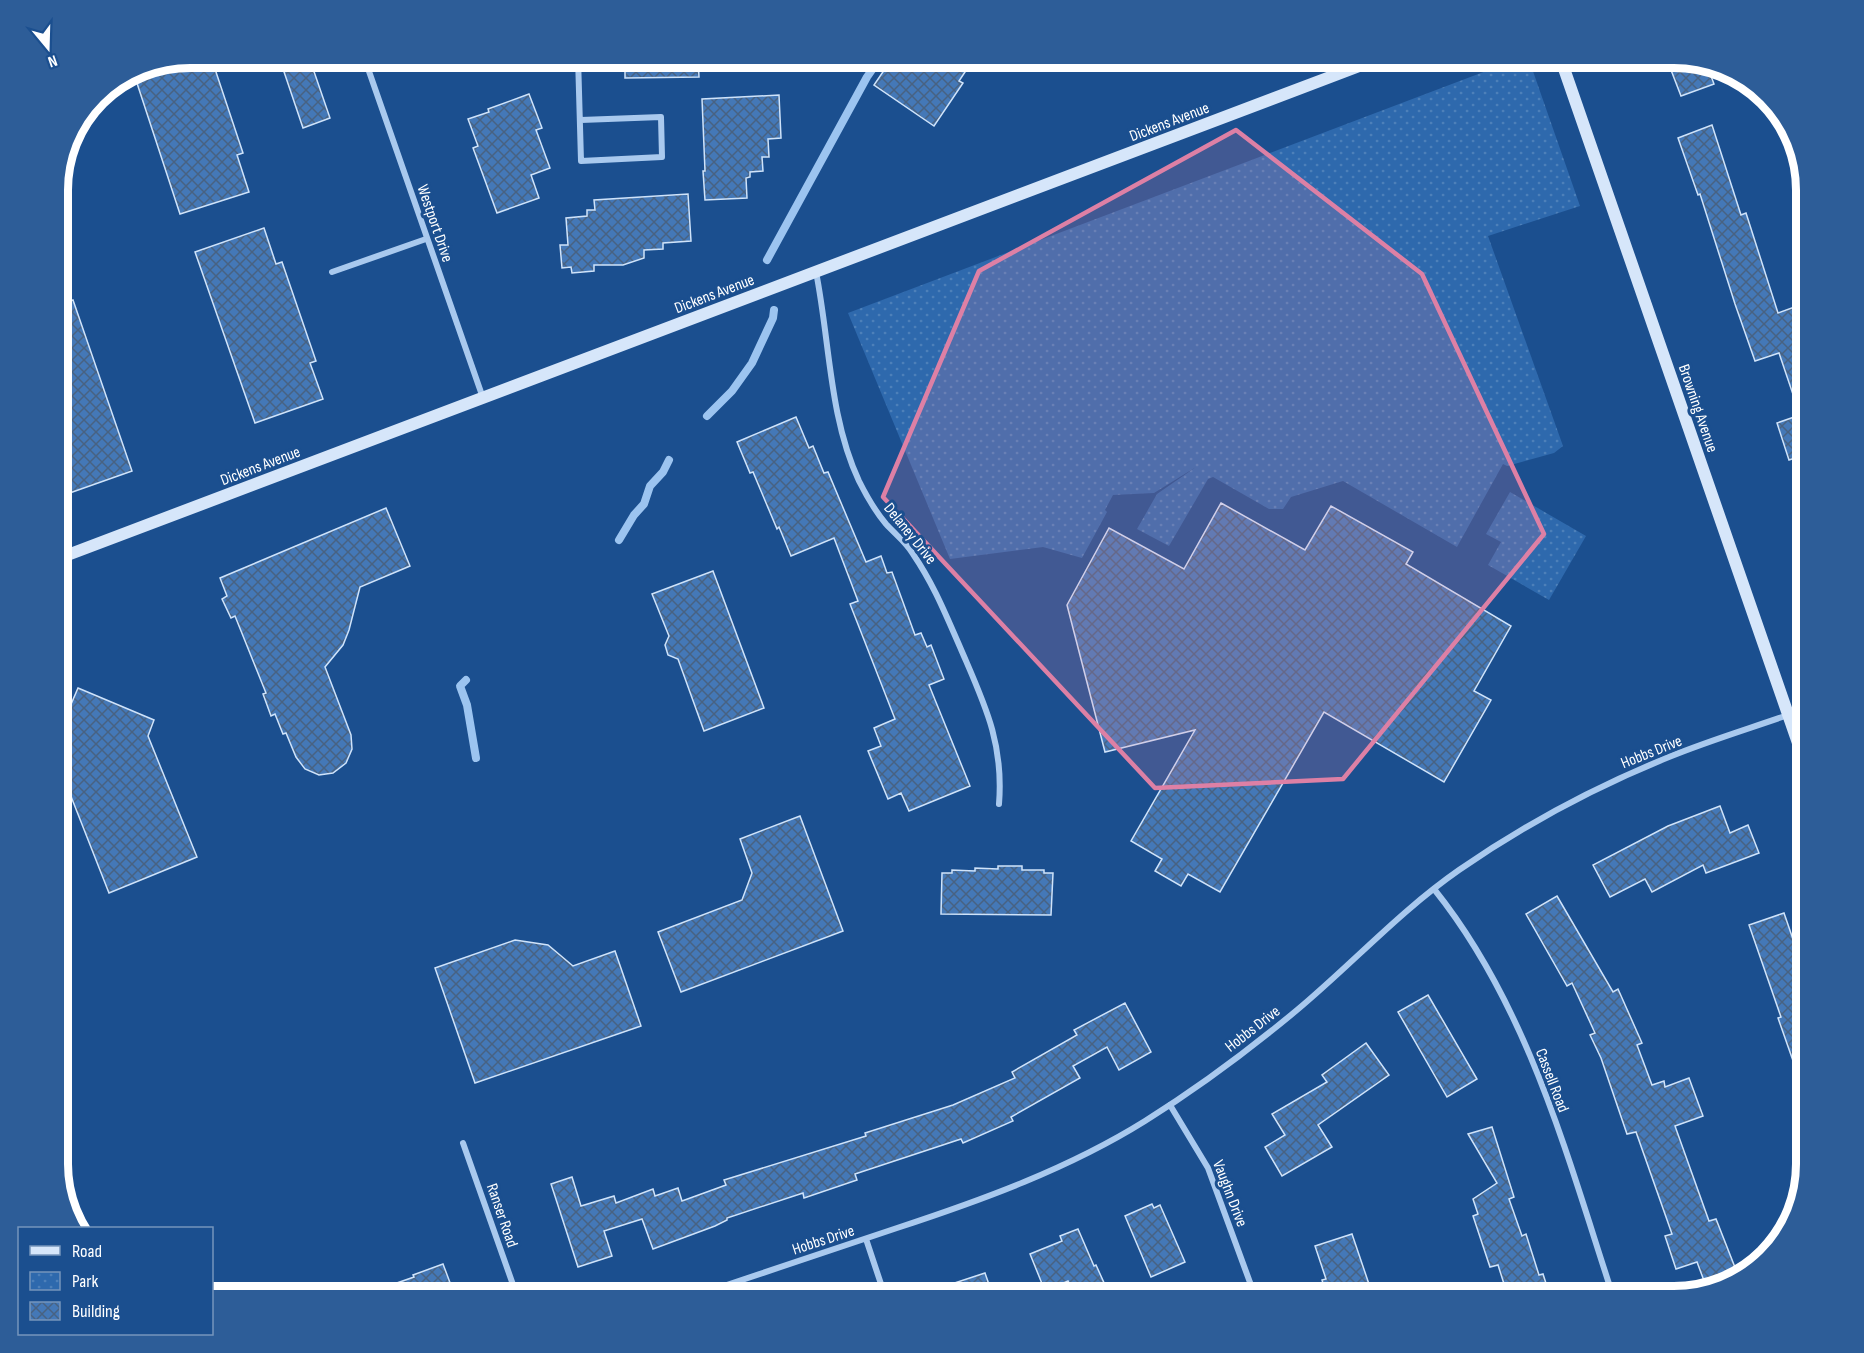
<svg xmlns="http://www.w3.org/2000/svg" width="1864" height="1353" viewBox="0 0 1864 1353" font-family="'Sofia Sans Condensed',sans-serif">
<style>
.park{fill:url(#park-dots)}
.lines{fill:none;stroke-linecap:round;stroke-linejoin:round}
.stream{stroke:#9cc4f0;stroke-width:8}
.building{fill:url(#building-cross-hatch);stroke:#cfe3fa;stroke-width:1.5}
.street{stroke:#a9c9ee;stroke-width:6}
.secondary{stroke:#d6e6fa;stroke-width:12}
.marked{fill:#dd80a5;fill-opacity:0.2;stroke:#dd80a5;stroke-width:4.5;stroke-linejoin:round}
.labels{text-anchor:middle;stroke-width:6;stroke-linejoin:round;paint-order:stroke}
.street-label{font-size:16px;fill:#fff;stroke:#1b4f8f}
.rim{fill:none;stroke:#fff;stroke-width:8}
</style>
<defs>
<pattern id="park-dots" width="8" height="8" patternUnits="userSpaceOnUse" patternTransform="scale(1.5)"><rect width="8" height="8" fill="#2e69ad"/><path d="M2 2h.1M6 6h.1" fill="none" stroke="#4d80b9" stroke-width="1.8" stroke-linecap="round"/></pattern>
<pattern id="building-cross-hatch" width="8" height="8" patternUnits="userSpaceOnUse" patternTransform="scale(1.5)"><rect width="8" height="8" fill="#4478b7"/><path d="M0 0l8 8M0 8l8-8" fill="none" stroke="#486282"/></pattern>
</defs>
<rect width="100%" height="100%" fill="#1b4f8f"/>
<g class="park">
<polygon points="1523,57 1528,57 1580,206 1488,236 1563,446 1554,453 1507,466 1503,464 1457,547 1343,481 1291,497 1283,509 1269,509 1213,477 1208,479 1169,546 1137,529 1157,494 1196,467 1154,493 1113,495 1105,510 1107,512 1082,558 1043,547 950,559 848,313"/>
<polygon points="1510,492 1586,536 1549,600 1488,565 1501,542 1486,534"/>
</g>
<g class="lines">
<g class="stream">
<polyline points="767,260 867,77 881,57"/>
<polyline points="707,416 732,391 752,363 773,318 774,310"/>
<polyline points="619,540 634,515 644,504 650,486 663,472 669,460"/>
<polyline points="466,680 460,686 467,705 476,758"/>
</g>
</g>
<g class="building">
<polygon points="189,57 211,57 243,153 237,155 249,192 180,214 133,71 139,67"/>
<polygon points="279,57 309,57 330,118 303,128"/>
<polygon points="625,57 698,57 699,77 625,78"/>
<polygon points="893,57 975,57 959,81 963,83 934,126 874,85"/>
<polygon points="1666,57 1675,57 1708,68 1714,84 1681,96"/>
<polygon points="529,94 542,128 536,130 550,168 531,175 539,198 497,213 473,148 478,146 468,119 489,112 488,109"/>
<polygon points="779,95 781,138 768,139 769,157 762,157 763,171 750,172 750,177 746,178 747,198 705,200 703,171 705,171 702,99"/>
<polygon points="1712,125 1741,215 1746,213 1778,313 1800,305 1807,327 1807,454 1789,460 1777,423 1800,415 1779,353 1755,361 1735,304 1700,194 1698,195 1678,138"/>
<polygon points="688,194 691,241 663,243 663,249 644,250 644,258 623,265 594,265 594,271 572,273 571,267 562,268 560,245 568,245 566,218 587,216 587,210 595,210 594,200"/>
<polygon points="264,228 276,264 282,262 316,361 310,363 323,399 255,423 195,252"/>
<polygon points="73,300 132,471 64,495 57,476 57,305"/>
<polygon points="796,417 809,448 813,446 824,473 828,472 866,562 881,556 887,573 892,572 915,635 921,633 927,647 931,645 944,679 929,685 970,786 909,811 901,793 888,799 868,751 881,746 874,728 895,719 850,604 858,601 834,538 791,556 779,527 777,529 753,472 750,473 737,442"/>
<polygon points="1221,503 1305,550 1331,506 1413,552 1406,564 1511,626 1474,691 1491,700 1444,782 1324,712 1220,892 1188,874 1181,886 1155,871 1162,859 1131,841 1195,730 1105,752 1067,605 1109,528 1184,569"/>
<polygon points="386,508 410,566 360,587 349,630 343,645 325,667 351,735 352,749 346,763 333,773 319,775 305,769 296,757 286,733 283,734 275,714 271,716 263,694 266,693 235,616 231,618 222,599 227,596 220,578"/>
<polygon points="713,571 764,708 704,731 678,659 668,655 665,645 669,636 652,594"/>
<polygon points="78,688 154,720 148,736 197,857 109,893 61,771 57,769 57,737"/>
<polygon points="1720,806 1730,833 1748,825 1759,853 1706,873 1703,865 1652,892 1645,879 1610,897 1593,865 1668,826"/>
<polygon points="800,816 843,931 681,992 658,932 742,900 752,873 740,839"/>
<polygon points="998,866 1022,866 1022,870 1044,870 1044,873 1053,873 1051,915 941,914 942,873 952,873 952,870 975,871 975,868 998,869"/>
<polygon points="1557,896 1613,992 1618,989 1642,1043 1637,1045 1652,1085 1664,1081 1665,1087 1689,1078 1703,1116 1675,1126 1709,1221 1716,1219 1738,1275 1706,1286 1697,1262 1676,1269 1665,1236 1672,1234 1636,1132 1627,1134 1601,1058 1590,1035 1595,1033 1572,983 1567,986 1526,914"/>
<polygon points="1784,913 1807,980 1807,1091 1804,1092 1778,1018 1781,1017 1749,925"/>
<polygon points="515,940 548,945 573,966 615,951 641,1026 475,1083 435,968"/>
<polygon points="1428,995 1477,1079 1447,1097 1398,1012"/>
<polygon points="1125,1003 1151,1052 1119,1070 1107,1047 1073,1066 1080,1078 1011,1117 1013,1121 963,1143 961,1139 855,1174 857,1180 804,1198 803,1193 727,1218 727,1220 715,1226 653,1249 642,1219 604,1231 612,1256 578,1267 551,1184 572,1177 581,1206 614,1196 616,1203 653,1189 655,1196 678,1188 682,1201 726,1185 724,1180 866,1136 865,1133 953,1105 1015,1078 1012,1072 1077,1035 1074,1030"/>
<polygon points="1366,1043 1389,1075 1318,1125 1332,1147 1282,1176 1265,1147 1285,1135 1272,1114 1327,1082 1322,1075"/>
<polygon points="1492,1127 1514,1197 1509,1199 1522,1236 1526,1234 1539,1275 1543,1274 1550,1296 1489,1296 1488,1292 1505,1287 1498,1265 1490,1267 1473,1216 1478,1214 1473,1199 1497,1183 1468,1134"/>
<polygon points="1152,1204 1154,1208 1160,1205 1185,1262 1151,1277 1125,1216"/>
<polygon points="1078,1229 1094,1266 1096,1265 1110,1296 1075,1296 1068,1281 1045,1291 1030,1254 1062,1241 1060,1236"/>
<polygon points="1352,1234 1371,1290 1353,1296 1327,1296 1322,1280 1326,1279 1315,1246"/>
<polygon points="443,1264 455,1296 369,1296 368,1293 414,1277 413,1275"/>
<polygon points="985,1273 993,1296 927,1296 927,1292"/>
</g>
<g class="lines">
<g class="street">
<polyline points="364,57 483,398"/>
<polyline points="578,57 581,161 662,157 661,117 581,120"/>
<polyline points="332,272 426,239"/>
<path d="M816 272C830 342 829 417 859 481 867 497 875 511 886 524 895 534 906 542 913 554 934 585 945 613 960 647 984 703 1004 742 999 804"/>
<path d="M1434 889C1528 1006 1567 1156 1613 1296"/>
<polyline points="1170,1105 1208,1168 1255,1296"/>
<polyline points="463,1143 517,1296"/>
<polyline points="866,1239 885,1296"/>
<path d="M694 1296C761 1274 829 1251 897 1228 982 1200 1068 1169 1145 1121 1198 1088 1249 1050 1297 1010 1352 964 1400 911 1459 870 1524 825 1595 787 1669 757 1708 741 1748 729 1788 715"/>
</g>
<g class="secondary">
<polyline points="1560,57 1807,769"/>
<polyline points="57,559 1383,57"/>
</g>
</g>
<path class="marked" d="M1236 130 1422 274 1544 534 1343 779 1155 788 883 497 979 271Z"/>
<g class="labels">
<g class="street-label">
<text transform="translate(1169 121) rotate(-21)" y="6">Dickens Avenue</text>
<text transform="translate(436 223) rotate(71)" y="6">Westport Drive</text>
<text transform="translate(714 293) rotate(-21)" y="6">Dickens Avenue</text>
<text transform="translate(1699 408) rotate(71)" y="6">Browning Avenue</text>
<text transform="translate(260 465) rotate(-21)" y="6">Dickens Avenue</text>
<text transform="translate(911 533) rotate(51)" y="6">Delaney Drive</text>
<text transform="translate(1651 751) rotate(-22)" y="6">Hobbs Drive</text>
<text transform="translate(1252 1028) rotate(-38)" y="6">Hobbs Drive</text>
<text transform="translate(1553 1080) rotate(69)" y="6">Cassell Road</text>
<text transform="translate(1231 1193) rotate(69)" y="6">Vaughn Drive</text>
<text transform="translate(503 1215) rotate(71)" y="6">Ranser Road</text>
<text transform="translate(823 1239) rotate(-18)" y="6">Hobbs Drive</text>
</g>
</g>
<path d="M0 0H1864V1353H0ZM190 68H1674A122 122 0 0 1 1796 190V1164A122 122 0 0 1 1674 1286H190A122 122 0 0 1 68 1164V190A122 122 0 0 1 190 68Z" fill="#2d5d98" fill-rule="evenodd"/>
<path class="rim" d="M190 68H1674A122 122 0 0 1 1796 190V1164A122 122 0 0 1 1674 1286H190A122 122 0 0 1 68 1164V190A122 122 0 0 1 190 68Z"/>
<rect x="18" y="1227" width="195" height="108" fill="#1b4f8f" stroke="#7695bc" stroke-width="1.5"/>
<rect x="30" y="1246" width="30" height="9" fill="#d6e6fa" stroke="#7695bc" stroke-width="1.5"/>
<text x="72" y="1257" font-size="18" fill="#ffffff">Road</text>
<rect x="30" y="1272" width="30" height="18" fill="url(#park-dots)" stroke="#7695bc" stroke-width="1.5"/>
<text x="72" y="1287" font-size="18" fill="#ffffff">Park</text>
<rect x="30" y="1302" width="30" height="18" fill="url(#building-cross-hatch)" stroke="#7695bc" stroke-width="1.5"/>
<text x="72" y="1317" font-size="18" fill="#ffffff">Building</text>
<g transform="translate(48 48) rotate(161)" stroke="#1b4f8f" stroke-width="4.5" paint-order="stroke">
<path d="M0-4.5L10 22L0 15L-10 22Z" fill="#ffffff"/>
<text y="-9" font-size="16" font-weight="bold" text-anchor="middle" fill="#ffffff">N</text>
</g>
</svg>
